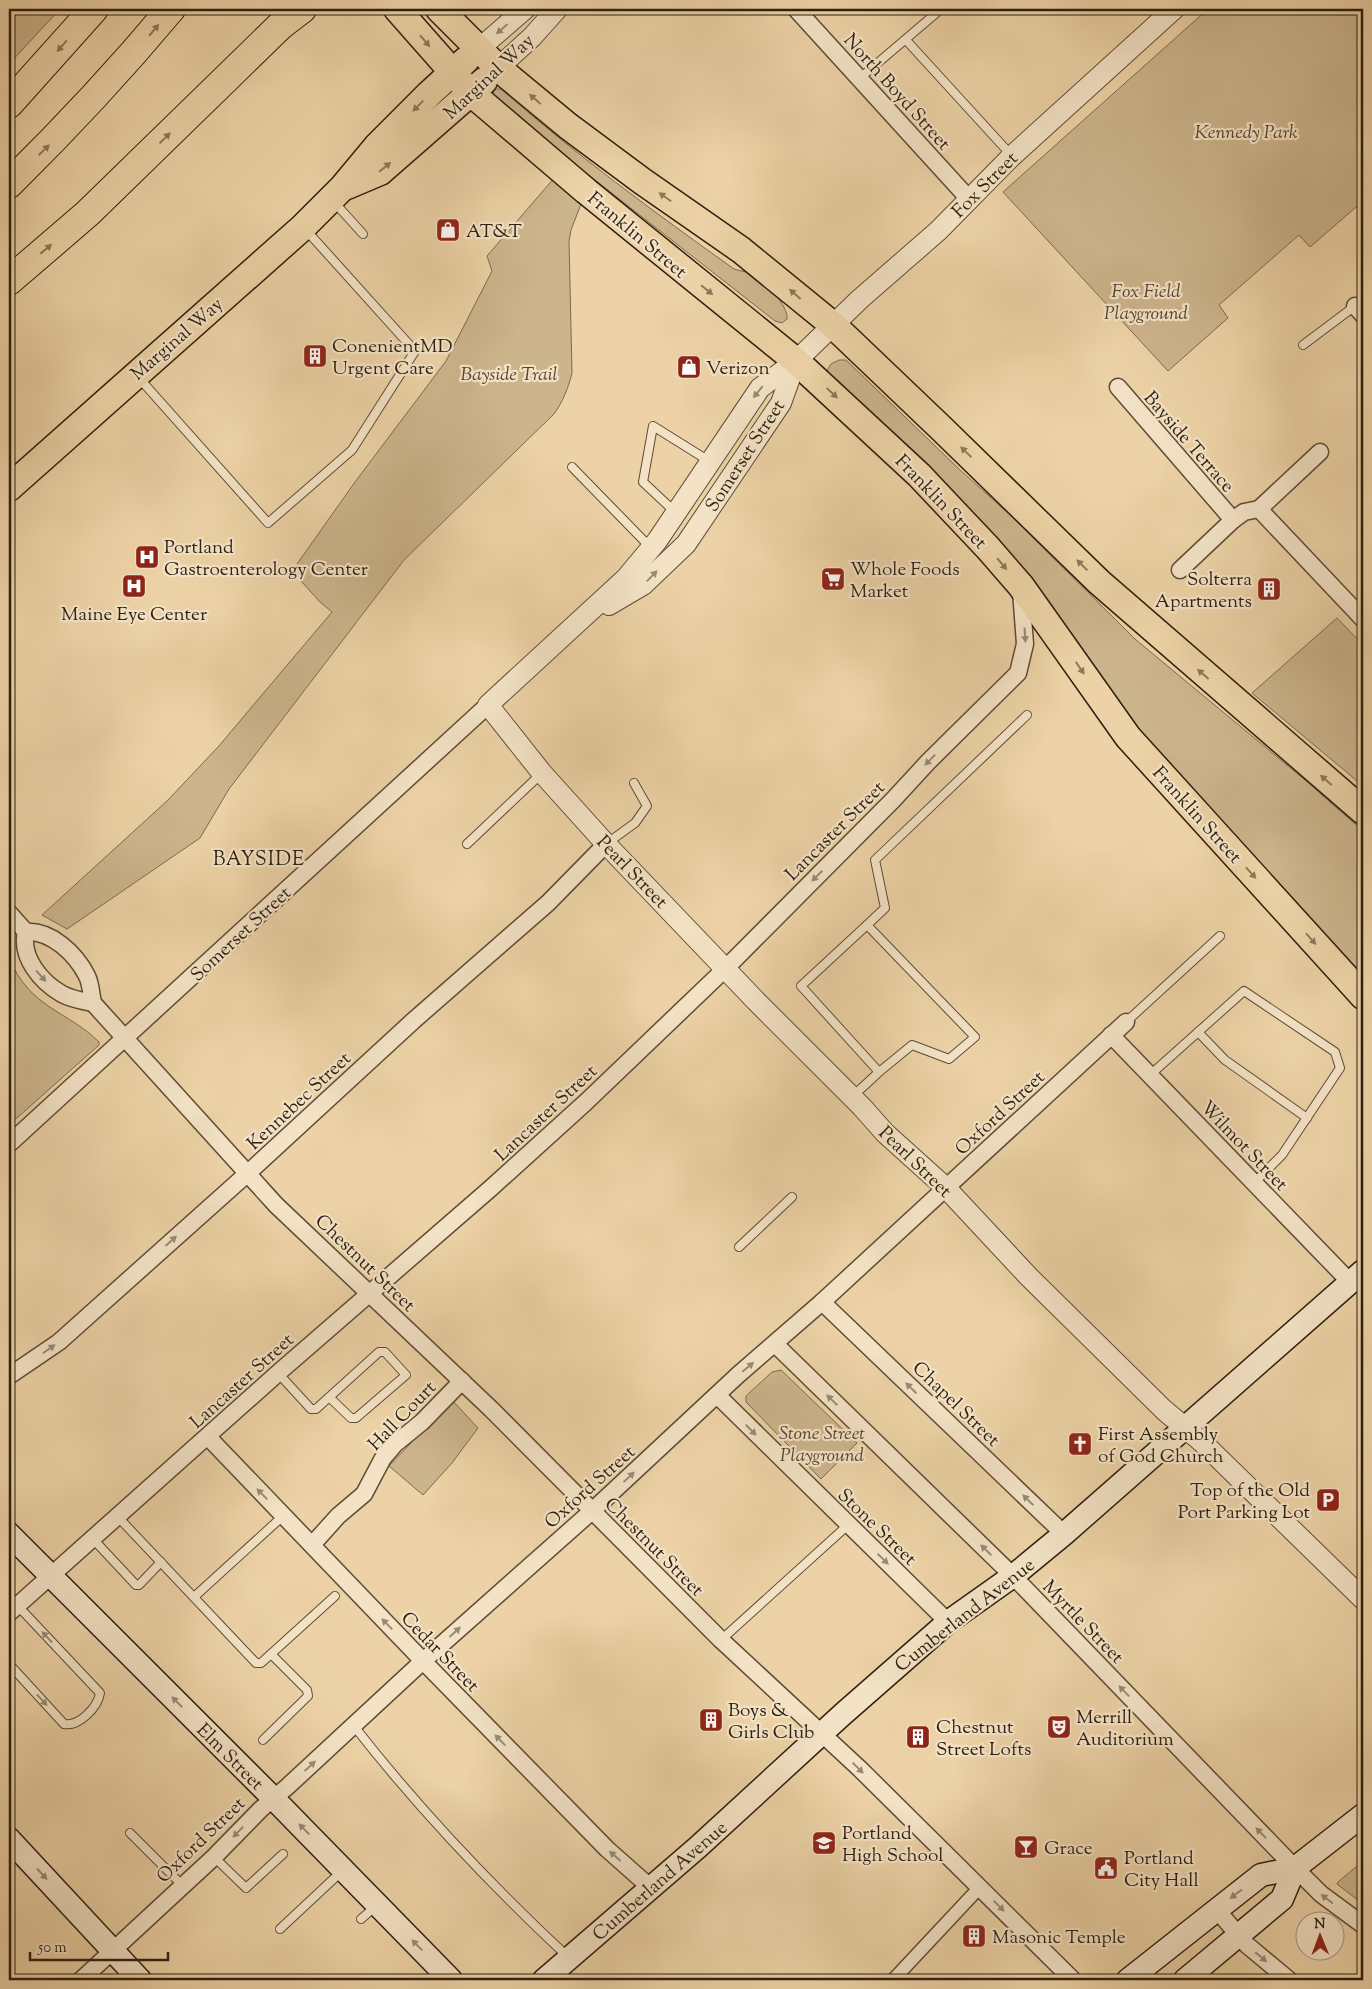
<svg xmlns="http://www.w3.org/2000/svg" width="1372" height="1989" viewBox="0 0 1372 1989" font-family="'Sorts Mill Goudy',serif">
<style>
.green{fill:#ccb48c;stroke:#7c6a4e}
.lines{fill:none;stroke-linecap:round;stroke-linejoin:round}
.service-casing{stroke:#5d4c36;stroke-width:10}
.pedestrian-casing{stroke:#5d4c36;stroke-width:15}
.minor-casing{stroke:#5d4c36;stroke-width:19}
.tertiary-casing{stroke:#5d4c36;stroke-width:22}
.secondary-casing{stroke:#2d1f10;stroke-width:25}
.primary-casing{stroke:#2d1f10;stroke-width:29}
.motorway-casing{stroke:#2d1f10;stroke-width:30}
.service{stroke:#f3e2c5;stroke-width:8}
.pedestrian{stroke:#f3e2c5;stroke-width:12}
.minor{stroke:#f3e2c5;stroke-width:16}
.tertiary{stroke:#f3e2c5;stroke-width:20}
.secondary{stroke:#f3e2c5;stroke-width:22}
.primary{stroke:#ecd2a6;stroke-width:26}
.motorway{stroke:#ecd2a6;stroke-width:28}
.oneway{fill:#9a8a74}
.oneway2{fill:#8c785b}
.labels{text-anchor:middle;stroke-width:4.5;stroke-linejoin:round;paint-order:stroke}
.street-label{font-size:19px;fill:#2d1f10;stroke:#f3e2c5}
.park-label{font-size:19px;font-style:italic;fill:#55442f;stroke:#f3e2c5}
.poi-label{font-size:19px;fill:#2d1f10;stroke:#f3e2c5;text-anchor:start}
.neighbourhood-label{font-size:20px;letter-spacing:1px;fill:#2d1f10;stroke:#f3e2c5}
</style>
<rect width="100%" height="100%" fill="#ecd2a6"/>
<filter id="stains"><feTurbulence type="fractalNoise" baseFrequency=".004" numOctaves="4"/><feColorMatrix values="0 0 0 0 .2 0 0 0 0 .09 0 0 0 0 .02 0 0 0 .5 -.17"/></filter>
<radialGradient id="worn" r=".72"><stop offset=".6" stop-color="#630" stop-opacity="0"/><stop offset="1" stop-color="#630" stop-opacity=".3"/></radialGradient>
<g class="green">
<polygon points="9,9 60,9 9,64"/>
<polygon points="1208,9 1363,9 1363,201 1310,247 1299,235 1219,305 1228,318 1168,371 1003,192"/>
<path d="M496 89H501C575 154 654 212 734 269 740 271 748 272 754 274 765 280 789 307 787 319L782 323 775 321 535 133 493 95 494 90Z"/>
<path d="M561 170 586 191 571 230 569 241 572 373C568 389 563 401 554 414L404 560 229 789 200 838 67 929 42 915 168 800 218 747 332 612 320 602 292 571 355 482 446 361 492 271 487 256Z"/>
<polygon points="839,360 846,360 959,469 1009,514 1135,639 1305,780 1363,831 1363,980 1177,778 826,372 831,364"/>
<polygon points="1337,618 1363,645 1363,786 1252,693"/>
<path d="M9 957C13 965 16 974 22 981 41 1009 76 1018 99 1042V1045L9 1125Z"/>
<polygon points="781,1370 857,1443 821,1479 746,1402 746,1396 772,1372"/>
<polygon points="452,1400 478,1428 452,1463 423,1495 389,1466"/>
<polygon points="1363,1861 1363,1904 1337,1884 1338,1882"/>
</g>
<g class="lines">
<defs>
<g id="service">
<polyline points="906,40 1012,156"/>
<polyline points="860,78 941,9"/>
<polyline points="334,202 363,234"/>
<polyline points="1303,345 1363,300"/>
<polyline points="139,378 268,523 352,450 415,351 306,230"/>
<polyline points="572,467 650,547"/>
<polyline points="675,512 643,482 653,426 709,461"/>
<polyline points="467,844 542,773"/>
<polyline points="606,844 635,823 647,806 634,783"/>
<polyline points="867,925 885,908 875,860 1027,715"/>
<polyline points="1126,1022 1220,936"/>
<polyline points="1198,1032 1225,1060 1307,1118"/>
<polyline points="1150,1075 1244,991 1335,1052 1340,1068 1282,1155 1254,1183"/>
<polyline points="853,1096 879,1072 801,986 867,925 975,1037 949,1059 912,1045 879,1072"/>
<polyline points="739,1247 792,1197"/>
<polyline points="278,1373 311,1409 316,1409 379,1352 385,1352 406,1375 356,1418 351,1418 329,1397"/>
<polyline points="118,1517 256,1663 261,1663 335,1596"/>
<polyline points="93,1539 136,1585 139,1585 161,1562"/>
<polyline points="194,1597 283,1516"/>
<polyline points="721,1640 848,1525"/>
<path d="M9 1664 64 1724C79 1727 98 1707 100 1693L17 1605"/>
<path d="M354 1726C418 1808 491 1885 568 1957"/>
<polyline points="263,1740 308,1696 307,1690 271,1654"/>
<polyline points="130,1833 182,1885"/>
<polyline points="214,1857 246,1888 283,1854"/>
<polyline points="361,1919 376,1906"/>
<polyline points="280,1929 342,1871"/>
</g>
<polyline id="pedestrian" points="893,1980 980,1887"/>
<g id="minor">
<polyline points="796,9 969,199"/>
<polyline points="1355,306 1363,315"/>
<polyline points="1118,387 1233,520"/>
<polyline points="1259,509 1363,619"/>
<polyline points="1180,570 1233,520 1244,512 1259,509 1320,452"/>
<polyline points="9,913 26,932"/>
<path d="M26 932C20 957 41 982 62 994 71 999 83 1001 93 1003L276 1205 491 1409 721 1640 860 1769 1073 1980"/>
<path d="M26 932C51 930 76 954 87 976 91 984 91 994 93 1003"/>
<polyline points="1111,1035 1350,1282"/>
<polyline points="9,1144 488,705"/>
<polyline points="822,1302 1064,1534"/>
<polyline points="775,1344 1013,1576 1295,1868 1321,1894 1363,1925"/>
<polyline points="9,1376 59,1342 248,1173 413,1021 548,903 606,844"/>
<polyline points="717,1395 948,1622"/>
<polyline points="208,1437 423,1661 607,1849 651,1888"/>
<polyline points="312,1545 338,1516 364,1494 383,1458 395,1444 422,1422 462,1381"/>
<polyline points="9,1613 278,1373 491,1188 586,1102 726,968 893,800 928,762 1018,673 1025,644 1021,591"/>
<polyline points="1216,1909 1247,1945 1289,1980"/>
<polyline points="81,1980 214,1857 261,1809 287,1787 423,1661 592,1511 738,1375 822,1302 1126,1022"/>
</g>
<g id="tertiary">
<polyline points="1174,9 1012,156 938,231 860,299 796,361 760,388 657,541 626,578 488,705 542,773 606,844 756,1001 862,1107 885,1133 946,1188 1029,1277 1164,1410 1202,1442 1363,1599"/>
<polyline points="479,49 525,9"/>
<polyline points="498,68 532,37 557,9"/>
<polyline points="609,605 643,585 686,544 781,403 796,361"/>
</g>
<g id="secondary">
<polyline points="9,1534 273,1798 451,1980"/>
<polyline points="9,1839 140,1980"/>
<polyline points="544,1980 698,1847 843,1714 948,1622 1013,1576 1064,1534 1363,1271"/>
<polyline points="1128,1980 1261,1875 1295,1868 1363,1815"/>
<polyline points="1185,1980 1282,1899 1295,1868"/>
</g>
<g id="primary">
<polyline points="397,9 471,93 586,191 796,361 919,475 988,548 1021,586 1128,737 1363,996"/>
<polyline points="439,9 498,68 568,126 642,181 741,250 833,325 942,429 1099,582 1363,811"/>
<polyline points="347,186 380,172 484,81"/>
<polyline points="9,488 303,227 342,188 377,146 429,94 466,60"/>
</g>
<g id="motorway">
<polyline points="9,104 94,9"/>
<path d="M9 184C66 128 120 70 171 9"/>
<polyline points="9,281 88,213 281,25 302,9"/>
</g>
</defs>
<use href="#service" class="service-casing"/>
<use href="#pedestrian" class="pedestrian-casing"/>
<use href="#minor" class="minor-casing"/>
<use href="#tertiary" class="tertiary-casing"/>
<use href="#secondary" class="secondary-casing"/>
<use href="#primary" class="primary-casing"/>
<use href="#motorway" class="motorway-casing"/>
<use href="#service" class="service"/>
<use href="#pedestrian" class="pedestrian"/>
<use href="#minor" class="minor"/>
<use href="#tertiary" class="tertiary"/>
<use href="#secondary" class="secondary"/>
<use href="#primary" class="primary"/>
<use href="#motorway" class="motorway"/>
</g>
<defs><path id="oneway-solid" d="M-6-.8H1V-3.2L6.5 0L1 3.2V.8H-6Z" transform="scale(1.25)"/></defs>
<g class="oneway">
<use href="#oneway-solid" transform="translate(502 29) rotate(139)"/>
<use href="#oneway-solid" transform="translate(758 392) rotate(129)"/>
<use href="#oneway-solid" transform="translate(652 576) rotate(-46)"/>
<use href="#oneway-solid" transform="translate(1025 635) rotate(86)"/>
<use href="#oneway-solid" transform="translate(930 760) rotate(134)"/>
<use href="#oneway-solid" transform="translate(817 876) rotate(135)"/>
<use href="#oneway-solid" transform="translate(41 976) rotate(48)"/>
<use href="#oneway-solid" transform="translate(171 1241) rotate(-42)"/>
<use href="#oneway-solid" transform="translate(49 1349) rotate(-35)"/>
<use href="#oneway-solid" transform="translate(748 1367) rotate(-40)"/>
<use href="#oneway-solid" transform="translate(911 1388) rotate(-136)"/>
<use href="#oneway-solid" transform="translate(832 1400) rotate(-136)"/>
<use href="#oneway-solid" transform="translate(751 1430) rotate(45)"/>
<use href="#oneway-solid" transform="translate(629 1477) rotate(-43)"/>
<use href="#oneway-solid" transform="translate(262 1494) rotate(-134)"/>
<use href="#oneway-solid" transform="translate(1028 1500) rotate(-136)"/>
<use href="#oneway-solid" transform="translate(986 1550) rotate(-136)"/>
<use href="#oneway-solid" transform="translate(883 1559) rotate(44)"/>
<use href="#oneway-solid" transform="translate(387 1624) rotate(-134)"/>
<use href="#oneway-solid" transform="translate(455 1632) rotate(-42)"/>
<use href="#oneway-solid" transform="translate(47 1637) rotate(-133)"/>
<use href="#oneway-solid" transform="translate(1124 1691) rotate(-134)"/>
<use href="#oneway-solid" transform="translate(42 1700) rotate(47)"/>
<use href="#oneway-solid" transform="translate(177 1702) rotate(-135)"/>
<use href="#oneway-solid" transform="translate(500 1740) rotate(-134)"/>
<use href="#oneway-solid" transform="translate(310 1766) rotate(-43)"/>
<use href="#oneway-solid" transform="translate(858 1768) rotate(44)"/>
<use href="#oneway-solid" transform="translate(304 1829) rotate(-134)"/>
<use href="#oneway-solid" transform="translate(238 1832) rotate(134)"/>
<use href="#oneway-solid" transform="translate(1261 1833) rotate(-134)"/>
<use href="#oneway-solid" transform="translate(615 1856) rotate(-139)"/>
<use href="#oneway-solid" transform="translate(42 1874) rotate(47)"/>
<use href="#oneway-solid" transform="translate(1236 1894) rotate(143)"/>
<use href="#oneway-solid" transform="translate(1327 1899) rotate(-143)"/>
<use href="#oneway-solid" transform="translate(999 1906) rotate(45)"/>
<use href="#oneway-solid" transform="translate(417 1945) rotate(-134)"/>
<use href="#oneway-solid" transform="translate(1261 1957) rotate(40)"/>
</g>
<g class="oneway2">
<use href="#oneway-solid" transform="translate(154 30) rotate(-50)"/>
<use href="#oneway-solid" transform="translate(425 41) rotate(49)"/>
<use href="#oneway-solid" transform="translate(62 46) rotate(131)"/>
<use href="#oneway-solid" transform="translate(535 99) rotate(-139)"/>
<use href="#oneway-solid" transform="translate(418 106) rotate(134)"/>
<use href="#oneway-solid" transform="translate(165 138) rotate(-44)"/>
<use href="#oneway-solid" transform="translate(44 150) rotate(-44)"/>
<use href="#oneway-solid" transform="translate(385 167) rotate(-39)"/>
<use href="#oneway-solid" transform="translate(665 197) rotate(-145)"/>
<use href="#oneway-solid" transform="translate(46 249) rotate(-40)"/>
<use href="#oneway-solid" transform="translate(707 290) rotate(39)"/>
<use href="#oneway-solid" transform="translate(795 294) rotate(-139)"/>
<use href="#oneway-solid" transform="translate(832 393) rotate(43)"/>
<use href="#oneway-solid" transform="translate(966 452) rotate(-136)"/>
<use href="#oneway-solid" transform="translate(1002 564) rotate(50)"/>
<use href="#oneway-solid" transform="translate(1082 565) rotate(-135)"/>
<use href="#oneway-solid" transform="translate(1080 668) rotate(56)"/>
<use href="#oneway-solid" transform="translate(1203 674) rotate(-139)"/>
<use href="#oneway-solid" transform="translate(1326 780) rotate(-139)"/>
<use href="#oneway-solid" transform="translate(1251 873) rotate(48)"/>
<use href="#oneway-solid" transform="translate(1311 939) rotate(48)"/>
</g>
<defs>
<symbol id="shop-square" viewBox="-11 -11 22 22"><rect x="-9" y="-9" width="18" height="18" rx="4" fill="#8f2418" stroke="#f3e2c5"/><path d="M-5-2.5h2.3a2.7 3.5 0 0 1 5.4 0H5L5.5 6h-11ZM-1.5-2.5h3a1.5 2.3 0 0 0-3 0Z" fill="#fff"/></symbol>
<symbol id="building-square" viewBox="-11 -11 22 22"><rect x="-9" y="-9" width="18" height="18" rx="4" fill="#8f2418" stroke="#f3e2c5"/><path d="M-4-6H4V6H1V3H-1V6H-4ZM-2.5-4.3h1.7v1.8h-1.7ZM.8-4.3h1.7v1.8H.8ZM-2.5-1h1.7V.8h-1.7ZM.8-1h1.7V.8H.8Z" fill="#fff"/></symbol>
<symbol id="hospital-square" viewBox="-11 -11 22 22"><rect x="-9" y="-9" width="18" height="18" rx="4" fill="#8f2418" stroke="#f3e2c5"/><path d="M-5-5h3v3.5h4V-5h3V5h-3V1.5h-4V5h-3Z" fill="#fff"/></symbol>
<symbol id="supermarket-square" viewBox="-11 -11 22 22"><rect x="-9" y="-9" width="18" height="18" rx="4" fill="#8f2418" stroke="#f3e2c5"/><path d="M-6-5.5h2.5l.6 2H6L4.5 2H-2.5L-4.4-4H-6ZM-1.5 3.2a1.3 1.3 0 1 0 .1 0ZM3 3.2a1.3 1.3 0 1 0 .1 0Z" fill="#fff"/></symbol>
<symbol id="church-square" viewBox="-11 -11 22 22"><rect x="-9" y="-9" width="18" height="18" rx="4" fill="#8f2418" stroke="#f3e2c5"/><path d="M-1.2-6h2.4v3.5h3.3v2.4h-3.3V6h-2.4V-.1h-3.3v-2.4h3.3Z" fill="#fff"/></symbol>
<symbol id="parking-square" viewBox="-11 -11 22 22"><rect x="-9" y="-9" width="18" height="18" rx="4" fill="#8f2418" stroke="#f3e2c5"/><path d="M-3.5-5.5H1a3.5 3.5 0 0 1 0 7H-1V5.5H-3.5ZM-1-3.4V-.6H.8a1.4 1.4 0 0 0 0-2.8Z" fill="#fff"/></symbol>
<symbol id="theatre-square" viewBox="-11 -11 22 22"><rect x="-9" y="-9" width="18" height="18" rx="4" fill="#8f2418" stroke="#f3e2c5"/><path d="M-5-5.5Q0-4 5-5.5V0Q5 5 0 6Q-5 5-5 0ZM-3.3-2.5H-1v1.5H-3.3ZM1-2.5H3.3v1.5H1ZM-2.8 1Q0 5.5 2.8 1Z" fill="#fff"/></symbol>
<symbol id="school-square" viewBox="-11 -11 22 22"><rect x="-9" y="-9" width="18" height="18" rx="4" fill="#8f2418" stroke="#f3e2c5"/><path d="M0-5L7-2L0 1L-7-2ZM-4 1L0 2.5L4 1V4Q0 6-4 4Z" fill="#fff"/></symbol>
<symbol id="bar-square" viewBox="-11 -11 22 22"><rect x="-9" y="-9" width="18" height="18" rx="4" fill="#8f2418" stroke="#f3e2c5"/><path d="M-6-5H6L.8 .8V4.5H3.5V6h-7V4.5H-.8V.8Z" fill="#fff"/></symbol>
<symbol id="civic-square" viewBox="-11 -11 22 22"><rect x="-9" y="-9" width="18" height="18" rx="4" fill="#8f2418" stroke="#f3e2c5"/><path d="M-.6-6.5H3V-4.5H.6V-3L4-1V1h2V6H-6V1h2V-1L-.6-3ZM-1.2 2.5V6h2.4V2.5Z" fill="#fff"/></symbol>
</defs>
<g fill-rule="evenodd">
<use href="#shop-square" x="434" y="216" width="28" height="28"/>
<use href="#building-square" x="301" y="342" width="28" height="28"/>
<use href="#shop-square" x="675" y="353" width="28" height="28"/>
<use href="#hospital-square" x="133" y="543" width="28" height="28"/>
<use href="#supermarket-square" x="819" y="565" width="28" height="28"/>
<use href="#hospital-square" x="120" y="572" width="28" height="28"/>
<use href="#building-square" x="1255" y="575" width="28" height="28"/>
<use href="#church-square" x="1066" y="1430" width="28" height="28"/>
<use href="#parking-square" x="1314" y="1486" width="28" height="28"/>
<use href="#building-square" x="697" y="1706" width="28" height="28"/>
<use href="#theatre-square" x="1045" y="1713" width="28" height="28"/>
<use href="#building-square" x="904" y="1723" width="28" height="28"/>
<use href="#school-square" x="810" y="1829" width="28" height="28"/>
<use href="#bar-square" x="1012" y="1833" width="28" height="28"/>
<use href="#civic-square" x="1092" y="1854" width="28" height="28"/>
<use href="#building-square" x="960" y="1922" width="28" height="28"/>
</g>
<g class="labels">
<g class="street-label">
<text transform="translate(488 76) rotate(-43)" y="7">Marginal Way</text>
<text transform="translate(898 91) rotate(48)" y="7">North Boyd Street</text>
<text transform="translate(984 184) rotate(-45)" y="7">Fox Street</text>
<text transform="translate(638 234) rotate(40)" y="7">Franklin Street</text>
<text transform="translate(176 338) rotate(-41)" y="7">Marginal Way</text>
<text transform="translate(1190 441) rotate(49)" y="7">Bayside Terrace</text>
<text transform="translate(744 455) rotate(-57)" y="7">Somerset Street</text>
<text transform="translate(942 501) rotate(46)" y="7">Franklin Street</text>
<text transform="translate(1198 814) rotate(48)" y="7">Franklin Street</text>
<text transform="translate(834 830) rotate(-45)" y="7">Lancaster Street</text>
<text transform="translate(633 871) rotate(46)" y="7">Pearl Street</text>
<text transform="translate(240 933) rotate(-43)" y="7">Somerset Street</text>
<text transform="translate(298 1100) rotate(-43)" y="7">Kennebec Street</text>
<text transform="translate(545 1112) rotate(-43)" y="7">Lancaster Street</text>
<text transform="translate(999 1112) rotate(-43)" y="7">Oxford Street</text>
<text transform="translate(1245 1145) rotate(46)" y="7">Wilmot Street</text>
<text transform="translate(916 1161) rotate(44)" y="7">Pearl Street</text>
<text transform="translate(366 1262) rotate(44)" y="7">Chestnut Street</text>
<text transform="translate(241 1380) rotate(-42)" y="7">Lancaster Street</text>
<text transform="translate(957 1403) rotate(44)" y="7">Chapel Street</text>
<text transform="translate(401 1415) rotate(-46)" y="7">Hall Court</text>
<text transform="translate(589 1486) rotate(-42)" y="7">Oxford Street</text>
<text transform="translate(878 1526) rotate(44)" y="7">Stone Street</text>
<text transform="translate(655 1546) rotate(45)" y="7">Chestnut Street</text>
<text transform="translate(964 1614) rotate(-38)" y="7">Cumberland Avenue</text>
<text transform="translate(1084 1621) rotate(46)" y="7">Myrtle Street</text>
<text transform="translate(441 1651) rotate(46)" y="7">Cedar Street</text>
<text transform="translate(231 1756) rotate(45)" y="7">Elm Street</text>
<text transform="translate(200 1839) rotate(-44)" y="7">Oxford Street</text>
<text transform="translate(659 1880) rotate(-41)" y="7">Cumberland Avenue</text>
</g>
<g class="park-label">
<text x="1246" y="138">Kennedy Park</text>
<text x="1146" y="297">Fox Field<tspan x="1146" dy="22">Playground</tspan></text>
<text x="509" y="380">Bayside Trail</text>
<text x="822" y="1439">Stone Street<tspan x="822" dy="22">Playground</tspan></text>
</g>
<g class="poi-label">
<text x="466" y="237">AT&amp;T</text>
<text x="332" y="352">ConenientMD<tspan x="332" dy="22">Urgent Care</tspan></text>
<text x="706" y="374">Verizon</text>
<text x="164" y="553">Portland<tspan x="164" dy="22">Gastroenterology Center</tspan></text>
<text x="850" y="575">Whole Foods<tspan x="850" dy="22">Market</tspan></text>
<text x="1252" y="585" text-anchor="end">Solterra<tspan x="1252" dy="22">Apartments</tspan></text>
<text x="134" y="620" text-anchor="middle">Maine Eye Center</text>
<text x="1098" y="1440">First Assembly<tspan x="1098" dy="22">of God Church</tspan></text>
<text x="1310" y="1496" text-anchor="end">Top of the Old<tspan x="1310" dy="22">Port Parking Lot</tspan></text>
<text x="728" y="1716">Boys &amp;<tspan x="728" dy="22">Girls Club</tspan></text>
<text x="1076" y="1723">Merrill<tspan x="1076" dy="22">Auditorium</tspan></text>
<text x="936" y="1733">Chestnut<tspan x="936" dy="22">Street Lofts</tspan></text>
<text x="842" y="1839">Portland<tspan x="842" dy="22">High School</tspan></text>
<text x="1044" y="1854">Grace</text>
<text x="1124" y="1864">Portland<tspan x="1124" dy="22">City Hall</tspan></text>
<text x="992" y="1943">Masonic Temple</text>
</g>
<g class="neighbourhood-label">
<text x="259" y="865">BAYSIDE</text>
</g>
</g>
<rect width="1372" height="1989" fill="none" stroke="#ecd2a6" stroke-width="30"/>
<rect x="10" y="10" width="1352" height="1969" fill="none" stroke="#2d1f10" stroke-width="2.5"/>
<rect x="15" y="15" width="1342" height="1959" fill="none" stroke="#2d1f10"/>
<g transform="translate(1320 1936) rotate(359)"><circle r="24" fill="#f3e2c5" stroke="#a4947d"/>
<path d="M0-4L9 19L0 12L-9 19Z" fill="#8f2418"/>
<text y="-8" font-size="14" font-weight="bold" text-anchor="middle" fill="#2d1f10">N</text>
</g>
<path d="M30 1952v8h138v-8" fill="none" stroke="#2d1f10" stroke-width="2.5"/>
<text x="38" y="1952" font-size="15" fill="#2d1f10" stroke="#f3e2c5" stroke-width="4" paint-order="stroke">50 m</text>
<rect width="100%" height="100%" filter="url(#stains)"/>
<rect width="100%" height="100%" fill="url(#worn)"/>
</svg>
